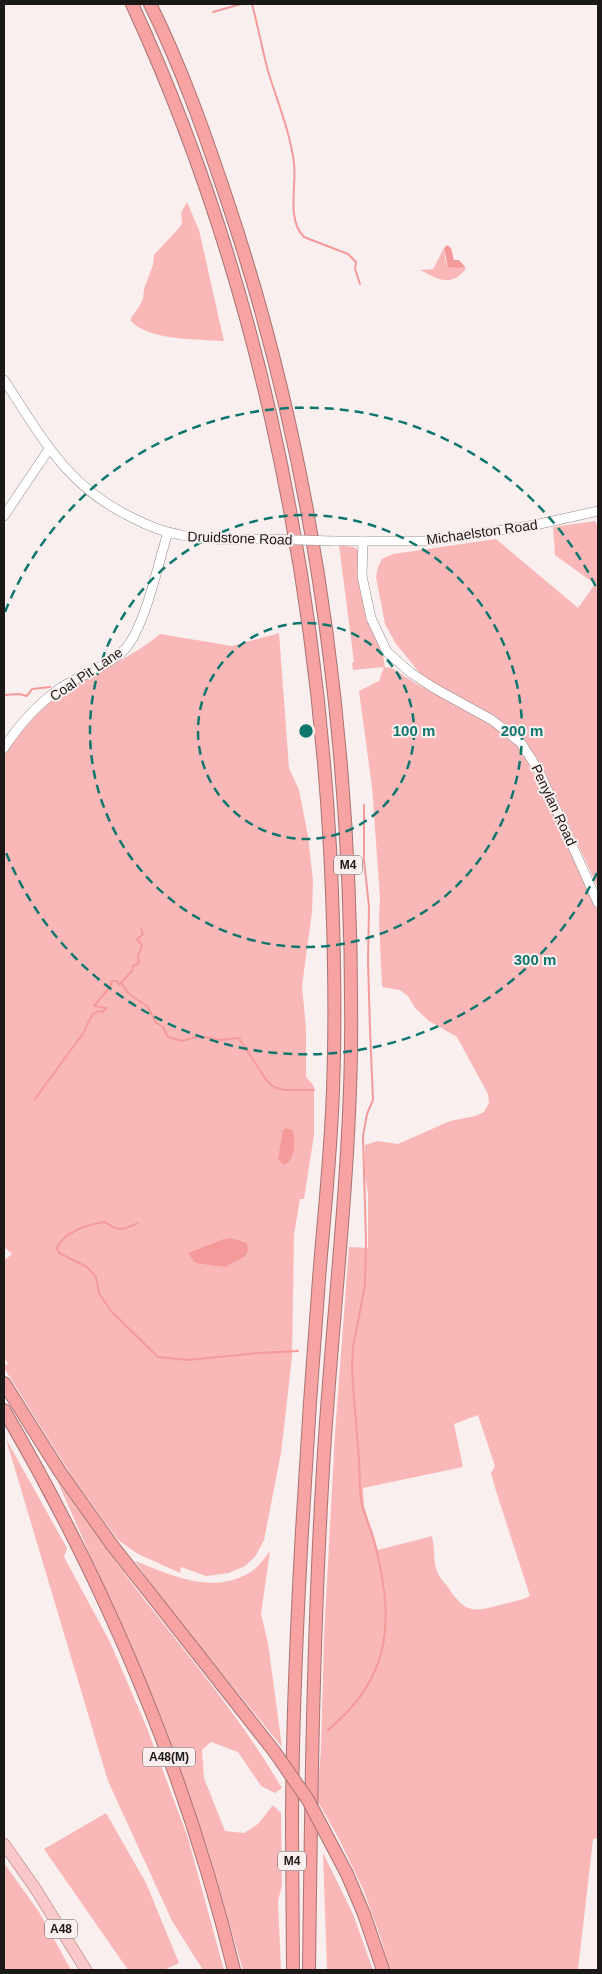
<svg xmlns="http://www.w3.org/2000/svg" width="602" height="1974" viewBox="0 0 602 1974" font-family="Arial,sans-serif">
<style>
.green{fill:#f9b8b7;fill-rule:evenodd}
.water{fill:#f49a9b}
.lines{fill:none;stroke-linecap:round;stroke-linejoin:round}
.stream{stroke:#f49a9b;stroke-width:2}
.minor-casing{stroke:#938a8a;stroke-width:10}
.major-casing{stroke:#aa7272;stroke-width:12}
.highway-casing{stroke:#aa7272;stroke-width:14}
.minor{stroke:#fff;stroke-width:9}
.major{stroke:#fac8c8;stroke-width:11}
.highway{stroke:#f7a3a3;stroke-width:12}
.minor-bridge-casing{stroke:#938a8a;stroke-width:10;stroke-linecap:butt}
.highway-bridge-casing{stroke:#aa7272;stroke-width:14;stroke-linecap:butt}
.minor-bridge{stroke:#fff;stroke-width:9}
.highway-bridge{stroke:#f7a3a3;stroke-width:12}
.ring{fill:none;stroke:#0f766e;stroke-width:2.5;stroke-dasharray:9 6}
.labels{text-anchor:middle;stroke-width:4;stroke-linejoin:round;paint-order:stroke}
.shield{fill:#f9efef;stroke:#5e5858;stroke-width:1}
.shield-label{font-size:12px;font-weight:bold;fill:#1c1818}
.street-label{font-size:14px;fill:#1c1818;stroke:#f9efef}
.centre{fill:#0f766e;stroke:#f9efef;stroke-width:2.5}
.ring-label{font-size:15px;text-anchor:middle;font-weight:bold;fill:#0f766e;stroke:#f9efef;stroke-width:4;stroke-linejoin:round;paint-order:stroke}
</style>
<rect width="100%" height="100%" fill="#f9efef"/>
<g class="green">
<path d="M187 202 199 230 224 341C198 339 149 341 131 321V318L139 307 143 299 144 289 153 265 154 255 179 228 182 223 181 213Z"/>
<path d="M444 248 446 263 458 268 465 267 466 269C450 288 438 279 420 270L433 269Z"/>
<polygon points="595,521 598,527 598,888 546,775 535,756 519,735 502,722 434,683 419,672 396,644 385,624 376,577 378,567 382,559 393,554 496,539 578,608 595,584 555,555 553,527"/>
<path d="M339 545 354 547 359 551 369 624 383 655 385 667 392 668 415 683 476 715 515 741 527 761 544 794 598 910V1838L593 1839 578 1970H390L380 1936 364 1891 339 1839 317 1800 321 1748 324 1636 335 1433 349 1247 368 1248V1193L365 1176V1145L378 1141 398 1144 450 1121 475 1116 484 1112 489 1103 488 1094 457 1037 429 1021 415 1008 408 996 400 990 382 987 379 919 380 898 372 787 359 691 379 681 384 667 353 670 352 663 354 662ZM478 1415 495 1466 491 1473 496 1491 530 1596C520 1601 510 1602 500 1605 472 1613 464 1612 448 1587 444 1582 439 1577 437 1571 433 1561 435 1547 432 1536L378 1550 364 1506 363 1488 463 1467 454 1424Z"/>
<path d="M279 633 289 768 299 790 308 836 313 881 312 912 302 986 306 1028V1077L314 1086V1135L304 1199H300L294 1235 292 1357 281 1453 264 1540 255 1557 245 1566 229 1573 206 1576 181 1567 180 1573 138 1554 118 1540 71 1475 4 1368V1365L8 1364 4 1357V1257L6 1259 12 1254 4 1247V756C22 729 45 702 74 685 105 667 131 658 160 634L232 646Z"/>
<polygon points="6,1439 67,1548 64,1557 110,1642 147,1728 188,1838 224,1970 203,1970 172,1921 108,1781"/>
<path d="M57 1480C87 1521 116 1563 147 1603 196 1665 242 1720 282 1788L275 1793 261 1786 238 1752 211 1742 202 1750 204 1778 225 1831 244 1833 258 1824 273 1805 281 1813 282 1885 278 1901 281 1970H243L208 1850 162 1719Z"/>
<path d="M270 1551 261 1614 268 1643 282 1747 164 1602 135 1561C173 1576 214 1596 252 1571 259 1566 265 1558 270 1551Z"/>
<polygon points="106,1813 146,1883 179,1963 164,1970 128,1970 44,1849"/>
<polygon points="323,1853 353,1914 373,1970 327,1970"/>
<polygon points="4,1863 39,1912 71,1970 4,1970"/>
</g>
<g class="water">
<polygon points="447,245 451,248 454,260 459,260 465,267 458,268 448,267 444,248"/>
<path d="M286 1128 293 1131C296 1141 295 1161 284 1165L278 1159 283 1130Z"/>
<polygon points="231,1238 247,1243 248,1251 245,1256 225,1267 195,1263 188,1253 224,1239"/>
</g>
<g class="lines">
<g class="stream">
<path d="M252 4C258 26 262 49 268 71 277 101 290 131 294 163 297 185 286 219 304 237L348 254 356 262 355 269 360 284"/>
<polyline points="213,12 241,4"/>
<polyline points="4,695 19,694 27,696 32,689 50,687"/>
<polyline points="121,982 128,993 148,1007 156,1023 163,1027 168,1037 182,1041 199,1036 221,1040 239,1038 267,1081 274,1087 284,1090 314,1090"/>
<polyline points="35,1099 84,1032 92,1015 98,1011 103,1012 106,1008 94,1006 110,987 112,981 117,981 119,985 132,971 133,966 139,963 138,956 142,946 137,939 143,934 141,928"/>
<path d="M138 1223C123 1230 119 1232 105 1222 89 1224 63 1232 57 1248L59 1253 87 1267 96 1277 99 1293 111 1311 158 1357 188 1360 259 1353 298 1351"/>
<path d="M328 1730C395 1675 394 1616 373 1537 370 1527 365 1516 362 1505 359 1490 360 1475 359 1460 357 1428 353 1396 352 1365L353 1347 365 1285 366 1241 363 1136 367 1114 373 1100 370 1029 368 961 369 907 364 860V805"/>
</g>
<defs>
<g id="minor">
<path d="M4 380C42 437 66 486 131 517 146 525 163 532 181 535 207 541 237 539 264 539"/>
<polyline points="4,516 49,449"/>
<polyline points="334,541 429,541 535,525 598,511"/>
<polyline points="363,541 362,576 371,618 387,652 411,673 434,688 492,720 521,743 539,771 598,903"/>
<path d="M4 748C18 726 37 705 59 689 78 675 116 664 129 644 147 618 158 564 168 532"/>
</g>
<polyline id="major" points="4,1844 35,1888 86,1970"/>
<g id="highway">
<path d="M132 4C254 268 314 559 330 848 334 928 336 1009 333 1089 331 1153 324 1216 319 1279 312 1369 306 1459 301 1549 296 1642 292 1736 292 1830 292 1877 293 1923 293 1970"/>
<path d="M150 4C181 66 205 134 227 200 319 473 354 761 351 1049 349 1189 331 1329 323 1469 313 1636 311 1803 309 1970"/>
<polyline points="4,1383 60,1472 112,1545 274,1751"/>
<path d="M4 1410C106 1585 186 1773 234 1970"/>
<polyline points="347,1874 364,1914 383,1970"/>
</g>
</defs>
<use href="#minor" class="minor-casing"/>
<use href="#major" class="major-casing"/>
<use href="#highway" class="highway-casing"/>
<use href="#minor" class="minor"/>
<use href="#major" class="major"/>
<use href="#highway" class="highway"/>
<defs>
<polyline id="minor-bridge" points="264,539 334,541"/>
<polyline id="highway-bridge" points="274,1751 308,1800 347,1874"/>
</defs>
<use href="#minor-bridge" class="minor-bridge-casing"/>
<use href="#highway-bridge" class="highway-bridge-casing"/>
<use href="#minor-bridge" class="minor-bridge"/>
<use href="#highway-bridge" class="highway-bridge"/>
</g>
<g class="ring">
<circle cx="306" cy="731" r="108"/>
<circle cx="306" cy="731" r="216"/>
<path d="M597 873A324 324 0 0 1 5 850M5 612A324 324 0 0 1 597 589"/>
</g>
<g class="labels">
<g class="shield">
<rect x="334" y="855.5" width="28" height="19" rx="4"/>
<rect x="143" y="1747.5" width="52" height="19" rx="4"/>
<rect x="278" y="1851.5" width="28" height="19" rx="4"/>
<rect x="45" y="1919.5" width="32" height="19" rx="4"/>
</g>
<g class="shield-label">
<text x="348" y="869">M4</text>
<text x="169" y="1761">A48(M)</text>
<text x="292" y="1865">M4</text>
<text x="61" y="1933">A48</text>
</g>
<g class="street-label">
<text transform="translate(482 532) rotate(-8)" y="5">Michaelston Road</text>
<text transform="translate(240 538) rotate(2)" y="5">Druidstone Road</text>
<text transform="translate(86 674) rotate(-34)" y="5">Coal Pit Lane</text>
<text transform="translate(554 805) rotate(65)" y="5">Penylan Road</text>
</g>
</g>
<circle cx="306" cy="731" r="8" class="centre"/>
<g class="ring-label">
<text x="414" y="736">100 m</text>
<text x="522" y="736">200 m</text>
<text x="535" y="965">300 m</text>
</g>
<rect width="602" height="1974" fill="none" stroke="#1c1818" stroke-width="10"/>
</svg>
